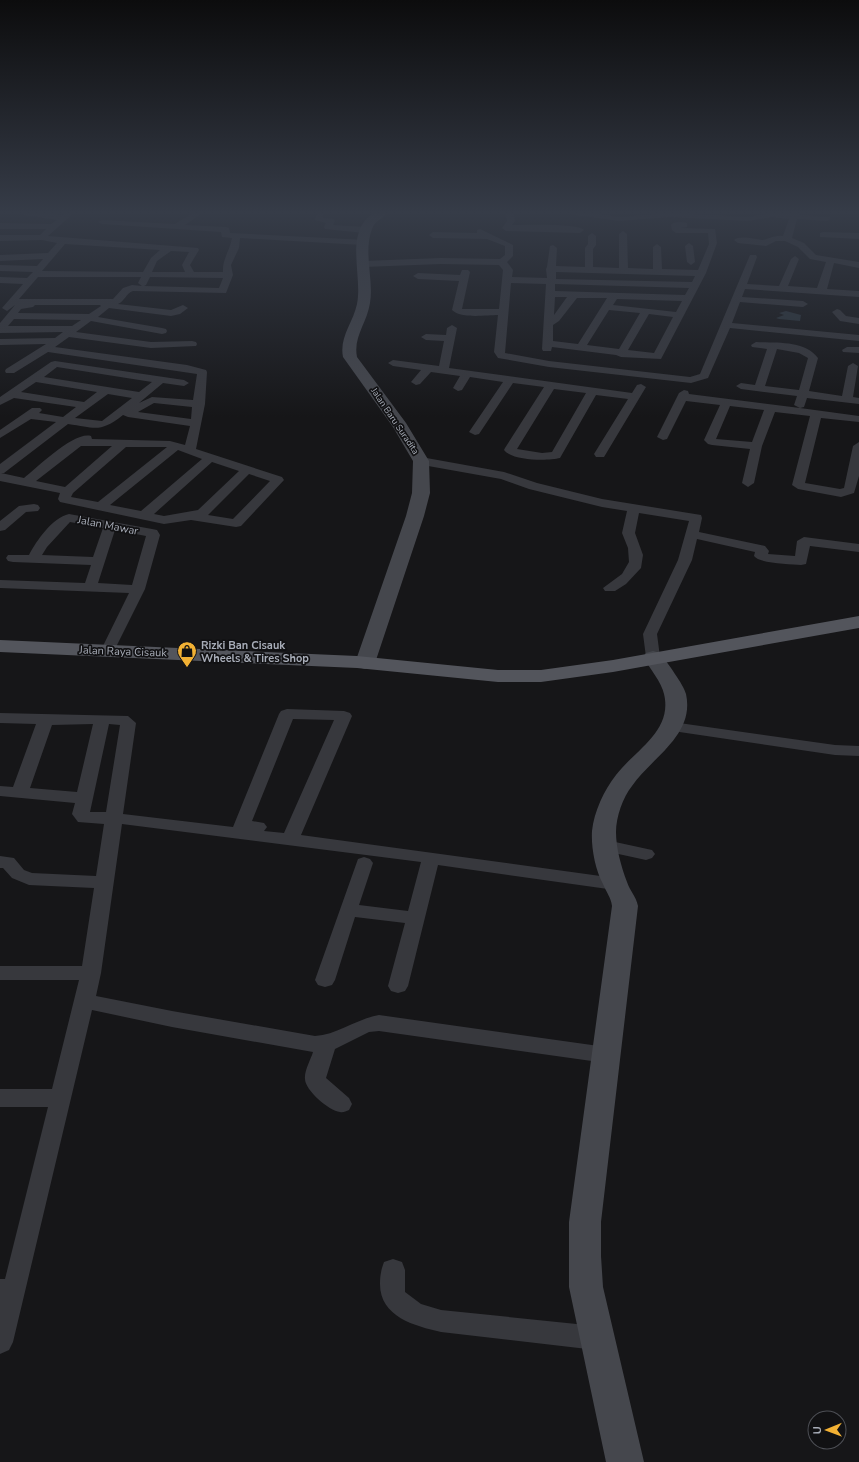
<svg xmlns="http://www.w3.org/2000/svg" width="859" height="1462" viewBox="0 0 859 1462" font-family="'Nunito Sans',sans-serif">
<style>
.water{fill:#2c353c}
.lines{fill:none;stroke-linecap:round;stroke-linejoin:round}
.street{fill:#37383d;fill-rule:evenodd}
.secondary{fill:#45474d;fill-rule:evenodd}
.primary{fill:#53555c;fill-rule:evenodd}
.labels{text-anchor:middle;stroke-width:3.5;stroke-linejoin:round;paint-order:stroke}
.far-street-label{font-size:9px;fill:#a8adb8;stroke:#111113}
.street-label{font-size:11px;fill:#a8adb8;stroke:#111113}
.poi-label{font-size:11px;font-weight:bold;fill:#a8adb8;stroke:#111113;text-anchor:start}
</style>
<rect width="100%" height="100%" fill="#161618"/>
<polygon class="water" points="786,311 801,315 800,321 779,319 776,318 784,315 779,313"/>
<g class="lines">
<g class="street">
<path d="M14 212H36L62 215 66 212H75L48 236 198 248 199 250 190 265 194 272H223C222 260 230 250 232 238L222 237 221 232 102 224 98 222 102 220 175 224 194 212H204L185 225 226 227 229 228 230 233 366 240V244L363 245 240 238 239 248 231 265 233 275 226 293 133 291C126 293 125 301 118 304L171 310 183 305 188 308 180 314 171 316 109 308 98 317 162 328 166 329 167 331 166 333 162 334 91 321 76 332 151 342 192 341 196 342 197 344 196 346 151 348 69 337 55 347 187 365 206 370 207 372 205 404 196 449 282 477 284 480 241 526 236 527 191 520 164 524 60 502 58 499 60 493 0 481V464L56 422 31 419 0 438V430L32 408H40L42 410 39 413 63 417 76 407 14 398 0 405V397L51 362 55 361 184 380 189 383 184 386 163 383 139 403 152 397 193 400 197 374 48 352 14 373H6L5 371 6 369 46 344 0 345V339L55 338 63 332 0 333V323L15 305 7 311 2 308 23 284 0 283V277L27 278 33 272 0 271V265L37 266 43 259 0 261V255L48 253 57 243 42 240 0 241V235H40L46 229H0V223L51 224 57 220 18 214ZM65 244 160 250 151 258 143 272 42 271ZM171 251 189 252 182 265 185 272H152L157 261ZM38 277H141L138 283 142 286 132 285 123 288 113 299H19ZM150 277 223 278 219 288 144 286 146 285ZM35 305H100L101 306 89 314 18 313 21 309 33 307ZM14 319 81 320 72 326H8ZM57 367 152 382 139 392 44 377ZM36 382 97 392 84 402 21 392ZM108 394 132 398 102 421 75 418ZM154 403 192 407 191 419 138 412ZM123 415 128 417 190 426 185 445 170 441 92 439 91 436C74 431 38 467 24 478L1 473H4L68 424C96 428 100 433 123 415ZM81 446H112L65 487 36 481ZM126 447H167L98 502 71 497 73 493ZM178 450 202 459 141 511 110 505ZM212 462 239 471 198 510 164 516 154 514ZM249 474 270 481 233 519 208 515Z"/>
<polygon points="317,212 323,212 323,218 334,219 335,221 333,225 365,227 369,230 365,233 325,229 324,227 326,223 315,220"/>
<path d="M505 212H513L515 221 512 225C525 225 577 223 584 230L580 233 506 231 502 228 507 221Z"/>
<path d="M565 212H586L619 217 670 213 748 217 772 213 792 214 793 212H801L800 215 830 217 831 219 827 221 797 219 792 238 804 243 816 255 859 262V268L834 263 827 289 859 291V297L745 289 742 297 803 301 808 304 803 307 740 302 732 323 859 335V341L730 328 708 378 691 383 549 367 498 358 494 352 498 315C486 315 461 319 452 310L459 281 418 279 413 276 418 273 460 275 462 270H468L470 272 462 309H499L503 270 499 265 441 264 363 267 359 264 363 261 441 258 500 259 505 255V246L487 239 433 238 429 235 433 232 477 233V230L480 229 513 245V256L507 262 513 270 512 277 547 278 546 269 547 267 550 246 553 245 557 248 556 266 585 267V248L588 244V236L592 233 596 236V245L593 249V267L619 268V234L623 231 627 234 628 268 653 269V247L657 244 661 247 662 269 698 270 709 244 708 233H676L672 230 671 225C674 221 682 222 687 223V227L680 228 715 229 717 243 706 273 661 359 621 357 616 355 552 347 551 351H543L542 349 546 284 511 283 505 353 549 361 690 377 700 374 750 255H756L757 257 747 284 779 286 791 259 795 256 799 259 788 286 817 288 826 262 810 259 798 247 785 241H776L766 246 738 243 734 240C740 235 754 239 762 240 768 240 773 235 783 236L789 219 772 217 748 221 670 217 619 221 569 214ZM556 272 695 276 692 282 556 279ZM555 284 689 288 685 295 555 291ZM555 297H567L554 315ZM577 298H607L578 344 553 341V325L559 321ZM617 299 682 301 676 312 613 305ZM609 310 640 313 619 349 587 345ZM649 314 673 317 654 353 628 350Z"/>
<polygon points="823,232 859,233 859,239 820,237 820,233"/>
<polygon points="689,243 693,246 695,262 691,265 687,262 685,246"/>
<polygon points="837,309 840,310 846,316 859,318 859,324 840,321 832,312"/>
<path d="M452 325 457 328 449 368 632 393 637 385 641 384 646 387 604 457H596L594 454 628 399 596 395 560 458C548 461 512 461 504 450L505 448 544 387 513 383 479 434 475 435 469 432 503 382 470 377 462 390 458 391 453 388 460 376 431 372 420 384 416 385 411 382 421 370 393 366 388 363 393 360 439 366 444 341 426 340 421 337 426 334 446 335 447 328ZM554 389 586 393 552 452 542 453 517 449Z"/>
<path d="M756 342C775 343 805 340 818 358L809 391 842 396 848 366 853 363 858 366 853 397 859 398V404L807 398 804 407 800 408 859 416V422L821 418 805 483 840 489 844 488 853 446 859 442V476L854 493 841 497 798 489 792 485 810 416 775 412 762 446 754 483 748 487 742 483 750 449 712 445 708 444 704 440 720 405 686 401 667 439 663 440 657 437 679 393 684 390 688 391 689 394 800 408 794 405 797 396 741 389 736 386 741 383 755 385 767 349 752 347 751 345ZM777 349 799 353 808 358 799 390 765 386ZM730 406 764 410 752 442 716 439Z"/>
<polygon points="847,347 859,347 859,353 843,352 842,350"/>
<path d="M421 457 504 472 537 483 602 499 701 515 702 518 699 532 765 546 769 551 768 554 795 556 797 541 804 537 859 544V552L810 546 806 564 801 565C791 564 760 564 754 556L755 552 697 539 692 560 657 634 660 657 658 660H648L646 657 643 634 678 560 689 521 639 513 635 533 643 555 641 568 626 584 615 591H605L603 588 622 574 629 562 628 548 622 533 627 511 602 507 529 489 501 479 417 464 415 461 417 458Z"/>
<polygon points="34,504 38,505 40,508 38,511 26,512 5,530 0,531 0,521 19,506"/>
<path d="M69 514 152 529 157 530 160 535 145 589 113 653H103L101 650 129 593 0 588V580L85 583 91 565 13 562 8 561 6 558 8 555H29C37 540 52 518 69 514ZM70 522 103 528 93 557 42 555 47 547ZM115 530 146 536 132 585 98 583Z"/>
<path d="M287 709 344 711 350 713 352 716 301 835 615 878 621 880 624 884 621 888 615 890 438 865 408 986 405 991 398 993 391 991 388 986 405 923 355 917 335 980 332 985 325 987 318 985 315 980 358 859 364 857 370 859 373 863 359 905 408 911 421 862 122 824 101 973 96 996 172 1011 315 1036C337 1035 356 1019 379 1015L606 1047 613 1049 616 1055 613 1061 606 1063 379 1031 369 1032 335 1049 326 1078 349 1098 352 1104 349 1110C346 1111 343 1113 340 1112 329 1111 305 1090 305 1079 304 1071 311 1059 313 1052L172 1027 92 1010 13 1342 9 1350 0 1354V1279H5L48 1107H0V1089H52L79 980H0V966H82L94 888 29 885 12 878 3 868H0V856L14 858 24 870 32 873 96 876 104 824 78 822 72 814 75 803 0 796V786L13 787 36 724 0 723V713L128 716 136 723 123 814 233 827 279 714 281 711ZM293 719 334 720 284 833 264 831 267 827 264 823 252 821ZM93 724 77 792 30 788 52 725ZM109 724 120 725 106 812H90Z"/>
<polygon points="672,722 835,745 859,746 859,756 835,755 666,730 664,727 666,724"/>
<polygon points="606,840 652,850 655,854 652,858 646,860 600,850 597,846 600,842"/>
<path d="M393 1259 402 1262 405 1270V1292L421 1304 441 1310 596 1326 605 1330 609 1338 605 1346 596 1350 441 1332C415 1326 380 1317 380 1284 380 1276 381 1270 384 1262Z"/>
</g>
<g class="secondary">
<path d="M375 212H389C383 219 375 220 372 229 363 253 374 279 370 303 367 323 353 337 357 357L406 423 429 461 430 493 424 516 375 663 372 667 365 669 358 667 355 663 406 516 412 493 413 461 393 427 343 357C339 337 353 323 357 304 363 275 343 231 375 212Z"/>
<path d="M653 651 660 653C666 661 684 685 686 694 695 735 652 757 632 786 623 797 616 817 616 832 616 848 621 866 627 882 630 891 636 896 638 906L601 1222V1256L603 1287 644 1462H606L569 1287V1222L612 906C611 897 606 892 603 884 595 869 591 847 592 831 594 812 604 790 616 775 635 750 673 731 664 694 662 683 649 667 643 657L646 653Z"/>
</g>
<polygon class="primary" points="859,616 859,628 613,672 541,682 498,682 357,668 0,652 0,640 357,656 498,670 541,670 613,660"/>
</g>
<linearGradient id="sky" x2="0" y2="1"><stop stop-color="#0c0c0d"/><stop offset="0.51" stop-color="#363c48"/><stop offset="1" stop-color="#363c48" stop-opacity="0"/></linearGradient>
<rect width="859" height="417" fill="url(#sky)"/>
<defs>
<symbol id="shop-pin" viewBox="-11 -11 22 30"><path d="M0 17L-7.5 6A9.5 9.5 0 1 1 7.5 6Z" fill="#f2b134" stroke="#111113"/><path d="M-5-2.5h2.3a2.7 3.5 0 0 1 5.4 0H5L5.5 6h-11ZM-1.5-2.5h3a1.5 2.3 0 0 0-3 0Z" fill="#111"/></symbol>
</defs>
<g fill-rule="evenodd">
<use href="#shop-pin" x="176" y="640" width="22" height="30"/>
</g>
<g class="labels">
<g class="far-street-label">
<text transform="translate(395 421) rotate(56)" y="3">Jalan Baru Suradita</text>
</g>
<g class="street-label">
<text transform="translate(108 525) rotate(11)" y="4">Jalan Mawar</text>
<text transform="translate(123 651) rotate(2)" y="4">Jalan Raya Cisauk</text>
</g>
<g class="poi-label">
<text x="201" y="649">Rizki Ban Cisauk<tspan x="201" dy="13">Wheels &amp; Tires Shop</tspan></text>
</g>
</g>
<g transform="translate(827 1430) rotate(269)"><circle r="19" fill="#111113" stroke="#4d4f55"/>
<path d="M0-3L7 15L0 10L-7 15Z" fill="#f2b134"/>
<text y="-6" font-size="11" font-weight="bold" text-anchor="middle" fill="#a8adb8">U</text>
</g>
</svg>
